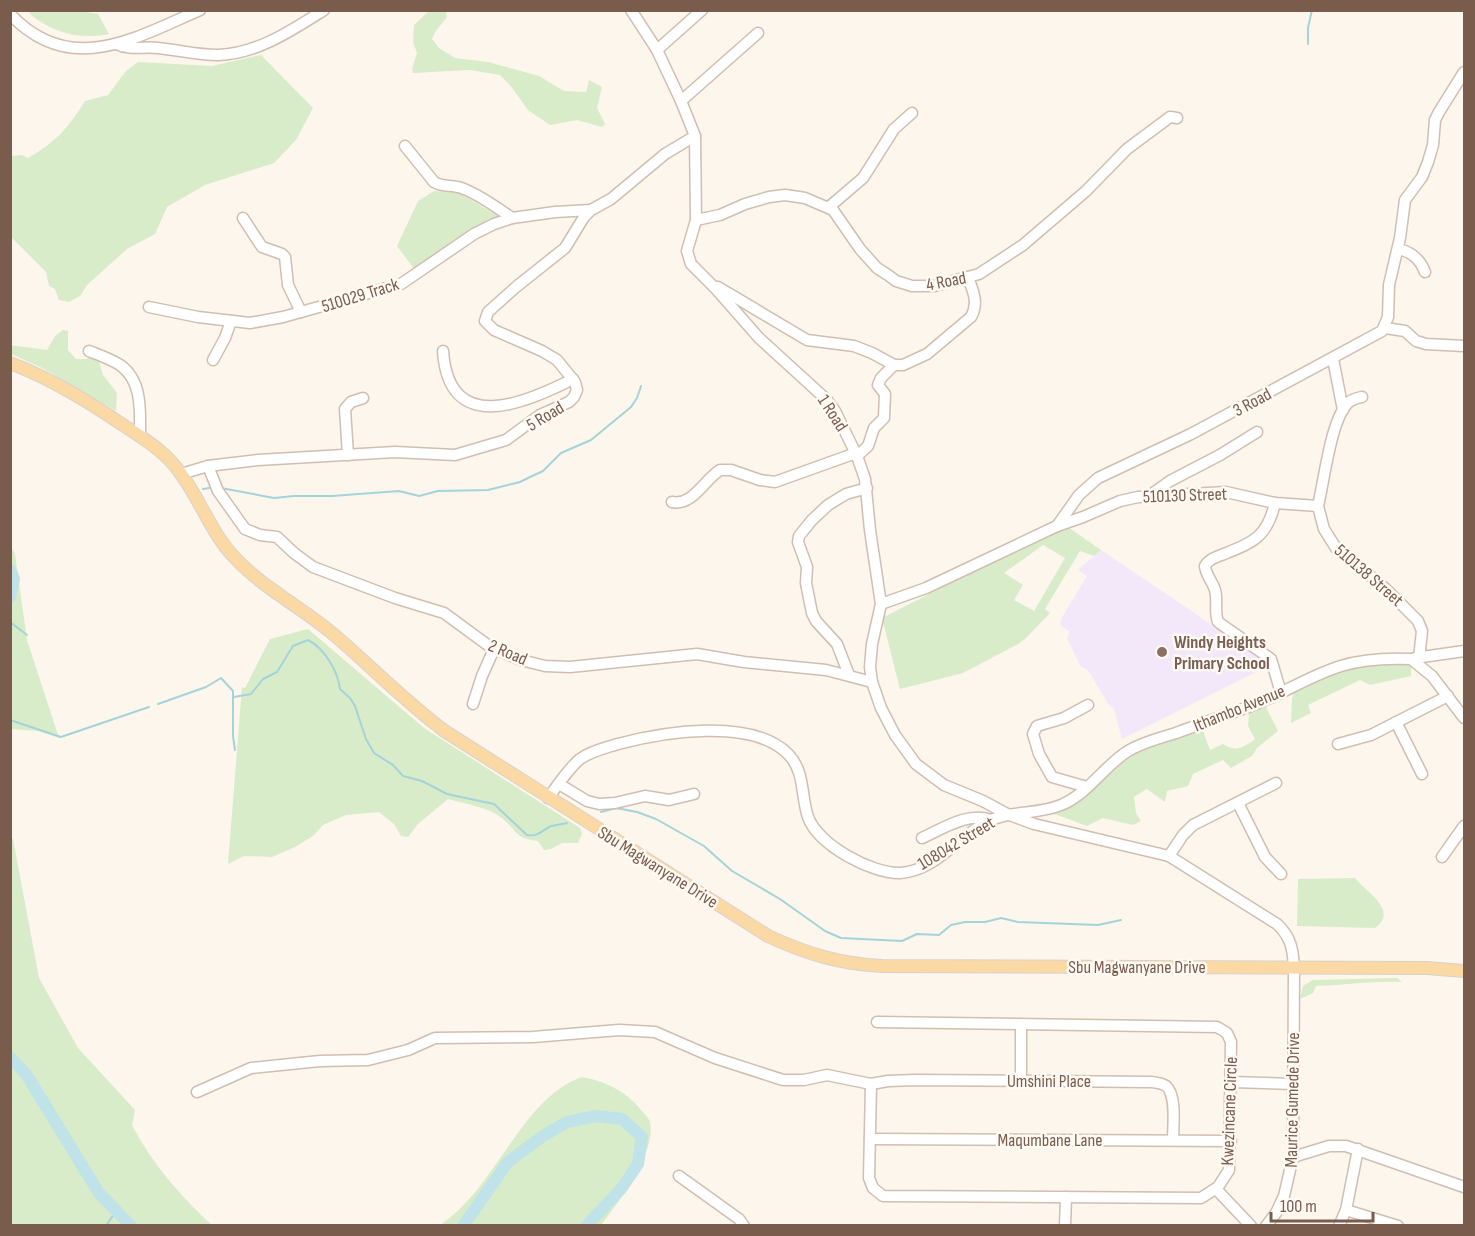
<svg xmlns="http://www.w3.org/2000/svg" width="1475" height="1236" viewBox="0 0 1475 1236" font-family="'Sofia Sans Condensed',sans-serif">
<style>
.education{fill:#f3e8fa}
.green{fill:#d8ecc9;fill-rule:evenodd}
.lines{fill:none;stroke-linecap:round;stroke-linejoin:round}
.stream{stroke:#a5d3da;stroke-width:2}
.river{stroke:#bfe3e8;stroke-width:12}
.minor-casing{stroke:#d1beb0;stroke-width:13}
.major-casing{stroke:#dad1cd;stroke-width:14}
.minor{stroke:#fff;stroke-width:10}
.major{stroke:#fbd9a5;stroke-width:12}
.education-dot{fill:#8d6e63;stroke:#fffaf3;stroke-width:2}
.labels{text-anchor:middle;stroke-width:5;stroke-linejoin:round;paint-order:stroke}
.street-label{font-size:18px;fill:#7a5c4d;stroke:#fffaf3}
.education-label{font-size:18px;font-weight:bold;fill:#785e54;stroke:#fffaf3;text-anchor:start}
</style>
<rect width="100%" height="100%" fill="#fdf6ec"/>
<polygon class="education" points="1101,550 1184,606 1270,665 1122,739 1114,709 1109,705 1088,670 1081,667 1067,638 1070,632 1060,625 1061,619 1087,576 1078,570"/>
<g class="green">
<path d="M31 11H82L98 14 109 34C79 40 52 33 29 13Z"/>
<polygon points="429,11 446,11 447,17 435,32 432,39 439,48 455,58 488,62 539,76 564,91 586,92 589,80 602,87 597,108 605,124 602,127 577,120 550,125 528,110 510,85 500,75 470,70 413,73 412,69 417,53 413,42 414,25"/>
<path d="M261 55 313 108 296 140 274 163 205 185 167 207 155 234 127 249 87 285 80 296 69 302 59 300 55 289 49 286 46 272 11 237V156L22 155 28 158C56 142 68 128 85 101L108 95 126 71 138 62 212 66Z"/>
<polygon points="434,191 459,193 500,217 472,230 415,270 397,246 418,201"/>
<polygon points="63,330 68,331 68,350 76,359 86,359 94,356 98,358 103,375 117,393 116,411 42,368 11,354 10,345 47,350 55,336"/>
<path d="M1068 527 1101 550 1094 556 1080 551 1045 609 1050 613 1025 639 1018 644 963 673 900 689 882 618 1057 529ZM1043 545 1065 558 1034 611 1014 600 1023 585 1004 573Z"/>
<polygon points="11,547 15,554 27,640 59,738 38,731 11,729"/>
<path d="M308 629 424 728 580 828 582 834 578 843H562L551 849 544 850 538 841C512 838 517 828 499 816 484 806 465 804 448 799L418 824 408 837 401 836 394 824 379 812 346 815 323 825 313 836 295 847 272 857 244 856 228 864 242 687 245 688 270 639Z"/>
<polygon points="1406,663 1411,667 1411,676 1370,685 1360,680 1308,705 1311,713 1291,723 1292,699 1295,690 1325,675 1363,665"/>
<path d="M1265 705 1278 731 1257 748 1252 756 1231 768 1223 760 1193 774 1188 786 1167 791 1165 802 1147 789 1134 797 1136 813 1141 821 1133 825 1103 818 1087 826 1052 813 1091 789 1133 752 1202 728 1210 750 1223 744C1236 753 1244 747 1255 739L1248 726 1249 712Z"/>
<path d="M11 839H13L39 978 78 1048 135 1110 132 1125C151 1162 181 1197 212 1225H11Z"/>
<path d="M1355 878C1365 891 1400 911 1375 928L1297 926 1298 879Z"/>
<path d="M1397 978 1402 982C1373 981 1345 985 1316 986L1313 993 1300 999 1303 986 1313 980Z"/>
<path d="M582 1077C607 1082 626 1091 642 1111 644 1114 649 1118 650 1122 657 1151 618 1204 601 1225H440C496 1189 521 1098 582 1077Z"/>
</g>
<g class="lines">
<g class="stream">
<polyline points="1308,44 1308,28 1312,10"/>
<polyline points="221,488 274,498 294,496 332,496 399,491 419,496 438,491 488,490 520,482 530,477 543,471 561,453 591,440 631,407 637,398 641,386"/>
<polyline points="203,489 209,488"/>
<polyline points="10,622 27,635"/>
<path d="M234 697 251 694 263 679 277 672 293 646 308 640C324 648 338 671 340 689L350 698 355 706 366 739 374 753 393 765 403 776 422 781 447 794 494 804 527 835C539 837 542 830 551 826 556 825 562 824 567 823"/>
<polyline points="158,704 206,687 221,678 233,691 233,736 235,750"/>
<polyline points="10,720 61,737 149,707"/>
<polyline points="601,812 616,808 637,812 656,819 704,846 732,871 780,899 825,931 841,938 902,941 917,934 939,935 951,925 965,922 985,922 1001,918 1018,922 1098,925 1121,920"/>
<polyline points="106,1226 116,1211"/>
</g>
<g class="river">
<polyline points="10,570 14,579 10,597"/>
<polyline points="10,1057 26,1074 99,1193 131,1226"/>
<polyline points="463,1226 508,1162 543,1136 567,1122 596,1116 622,1119 642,1137 638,1164 621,1189 586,1226"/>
</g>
<defs>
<g id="minor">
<path d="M631 10 657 50 681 101 695 136 696 220 687 251 691 264 716 289 759 338 827 400 835 411 857 456 865 479 870 530 881 604 872 644 870 667 872 682 881 708 895 735 916 764 944 785 983 801 1007 814 1034 824 1169 856 1277 924C1291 937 1293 949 1294 968L1293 1157 1284 1196 1276 1213 1266 1226"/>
<path d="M10 14C70 78 135 38 200 10"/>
<path d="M117 44C130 51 144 46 158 48 178 50 198 55 218 55 257 54 292 30 324 10"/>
<polyline points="657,50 702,10"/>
<polyline points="681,101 758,33"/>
<path d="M405 146 434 182C442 187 449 185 458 187 474 191 498 208 512 218"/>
<polyline points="829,207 863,178 894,129 912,113"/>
<polyline points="243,218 262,247 282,254 285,257 288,285 301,312"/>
<polyline points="696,220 720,215 745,204 769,197 785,195 805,198 833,210 860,249 877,268 888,275 896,281 912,286 934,286 979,274 1023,245 1086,191 1127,149 1170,117 1177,118"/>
<path d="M1398 249C1412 252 1420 259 1425 272"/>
<path d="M718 287 807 340 854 346 872 353 894 365H903L927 354 971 317C979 303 973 291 968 277"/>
<polyline points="149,307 198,317 250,323 283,317 401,284 474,234 494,224 512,218 555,212 591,210"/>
<polyline points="1385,328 1405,331 1416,341 1426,344 1464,346"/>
<path d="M89 351C99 355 111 359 120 365 143 381 140 412 140 436"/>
<path d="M443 351C449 436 524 404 573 379"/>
<polyline points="1333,359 1343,410"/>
<polyline points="213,360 225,338 231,321"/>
<path d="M1362 397C1357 398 1353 399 1349 402 1331 417 1324 482 1318 506L1324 529 1336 548 1386 589 1418 621 1422 631 1419 658"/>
<polyline points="348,455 345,409 351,402 363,398"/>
<polyline points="857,456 868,446 874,428 884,418 885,394 878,385 881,378 894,365"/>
<polyline points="208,466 218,491 245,529 260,535 277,537 294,553 313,567 395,598 444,613 489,646 521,660 545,666 570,667 697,654 744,662 826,670 872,682"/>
<polyline points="181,474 208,466 258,460 395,452 455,455 506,440 540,415 569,402 574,397 577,390 575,382 557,360 542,351 494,330 485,321 488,312 516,287 565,248 584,217 591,210 611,199 665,154 695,136"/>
<polyline points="1149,496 1170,481 1220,455 1257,432"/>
<path d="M672 502C693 506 704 480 720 470H731L760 480 775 482 856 453"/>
<path d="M1275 503C1267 537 1254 542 1224 554 1216 557 1209 559 1205 566 1206 576 1213 582 1215 590 1218 600 1214 611 1218 622L1271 659 1281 693"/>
<polyline points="1057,526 1083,517 1120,501 1138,497 1226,492 1275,503 1318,506"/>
<polyline points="881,604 926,588 1057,526 1079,495 1098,478 1191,434 1382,331 1388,317 1389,285 1400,238 1405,200 1422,177 1428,162 1433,145 1435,120 1439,112 1464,72"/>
<polyline points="1415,658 1464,651"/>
<polyline points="849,675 837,644 816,621 812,613 806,583 807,567 798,542 799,536 812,520 828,505 846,494 867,488"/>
<polyline points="473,704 482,676 494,649"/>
<polyline points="1396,722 1422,774"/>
<polyline points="1338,744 1371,735 1448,696"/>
<polyline points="559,784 587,801 599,804 615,803 645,796 669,800 694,794"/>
<polyline points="1087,787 1052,777 1039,754 1033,734 1037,726 1064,718 1088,705"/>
<path d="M548 798C558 785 568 769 580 759 591 751 605 748 618 744 663 732 753 717 789 755 805 772 801 797 808 817 818 845 872 874 900 873 935 871 958 837 987 822 1010 810 1037 815 1061 805 1088 794 1104 766 1128 751 1143 742 1160 738 1176 733 1200 724 1224 716 1248 707 1280 696 1308 676 1341 666 1363 659 1388 658 1411 659L1432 676 1464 718"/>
<polyline points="1238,803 1265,857 1281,874"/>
<path d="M922 838C944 828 967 812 991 820"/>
<polyline points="1169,856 1183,835 1193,825 1276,783"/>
<polyline points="1442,857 1464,826"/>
<polyline points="1021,1024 1021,1081"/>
<polyline points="1232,1082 1293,1084"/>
<polyline points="871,1084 869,1178 873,1188 883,1196 1201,1198 1218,1187 1229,1170 1231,1042 1227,1033 1217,1027 877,1022"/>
<path d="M197 1092 251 1068 320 1061 368 1060 408 1050 435 1038 533 1037 619 1030 655 1032 715 1058 783 1080H804L827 1075 871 1084 888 1081 915 1080 1152 1082C1157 1083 1162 1083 1166 1086 1177 1095 1173 1127 1173 1140"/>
<polyline points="870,1139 1231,1141"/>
<polyline points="1293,1157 1329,1146 1346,1146 1464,1187"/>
<polyline points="679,1176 739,1219 744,1226"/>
<polyline points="1216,1189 1251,1226"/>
<polyline points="1346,1210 1398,1226"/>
<polyline points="1065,1226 1066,1197"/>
<polyline points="1339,1226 1346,1210 1358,1149"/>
</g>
<path id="major" d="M10 363C52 379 89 402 126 427 146 440 167 453 181 474 201 501 211 533 235 558 263 588 301 607 332 633 371 666 405 702 446 732L768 936C807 954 840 964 882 966L1427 968 1464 971"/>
</defs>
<use href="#minor" class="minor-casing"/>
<use href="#major" class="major-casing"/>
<use href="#minor" class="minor"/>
<use href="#major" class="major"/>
</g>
<circle class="education-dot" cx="1162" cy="652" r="6"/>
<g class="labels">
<g class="street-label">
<text transform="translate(946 281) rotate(-11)" y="6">4 Road</text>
<text transform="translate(360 295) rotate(-17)" y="6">510029 Track</text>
<text transform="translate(1252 402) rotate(-28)" y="6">3 Road</text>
<text transform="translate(833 413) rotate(57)" y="6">1 Road</text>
<text transform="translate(545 416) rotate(-31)" y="6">5 Road</text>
<text transform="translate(1185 495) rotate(-2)" y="6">510130 Street</text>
<text transform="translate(1369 575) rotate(41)" y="6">510138 Street</text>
<text transform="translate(508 652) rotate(23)" y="6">2 Road</text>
<text transform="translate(1239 708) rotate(-22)" y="6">Ithambo Avenue</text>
<text transform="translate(956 843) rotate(-31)" y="6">108042 Street</text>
<text transform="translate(658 867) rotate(32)" y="6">Sbu Magwanyane Drive</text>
<text x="1137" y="973">Sbu Magwanyane Drive</text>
<text x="1049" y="1087">Umshini Place</text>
<text transform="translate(1292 1100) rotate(-89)" y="6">Maurice Gumede Drive</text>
<text transform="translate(1229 1111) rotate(-88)" y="6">Kwezincane Circle</text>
<text x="1050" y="1146">Maqumbane Lane</text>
</g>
<g class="education-label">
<text x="1174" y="648">Windy Heights<tspan x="1174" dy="21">Primary School</tspan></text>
</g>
</g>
<rect width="1475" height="1236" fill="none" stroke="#7a5c4d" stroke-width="24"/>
<path d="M1271 1212v9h102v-9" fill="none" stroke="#7a5c4d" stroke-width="3"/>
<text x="1280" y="1212" font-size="18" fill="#7a5c4d" stroke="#fffaf3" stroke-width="4.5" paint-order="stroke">100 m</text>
</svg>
